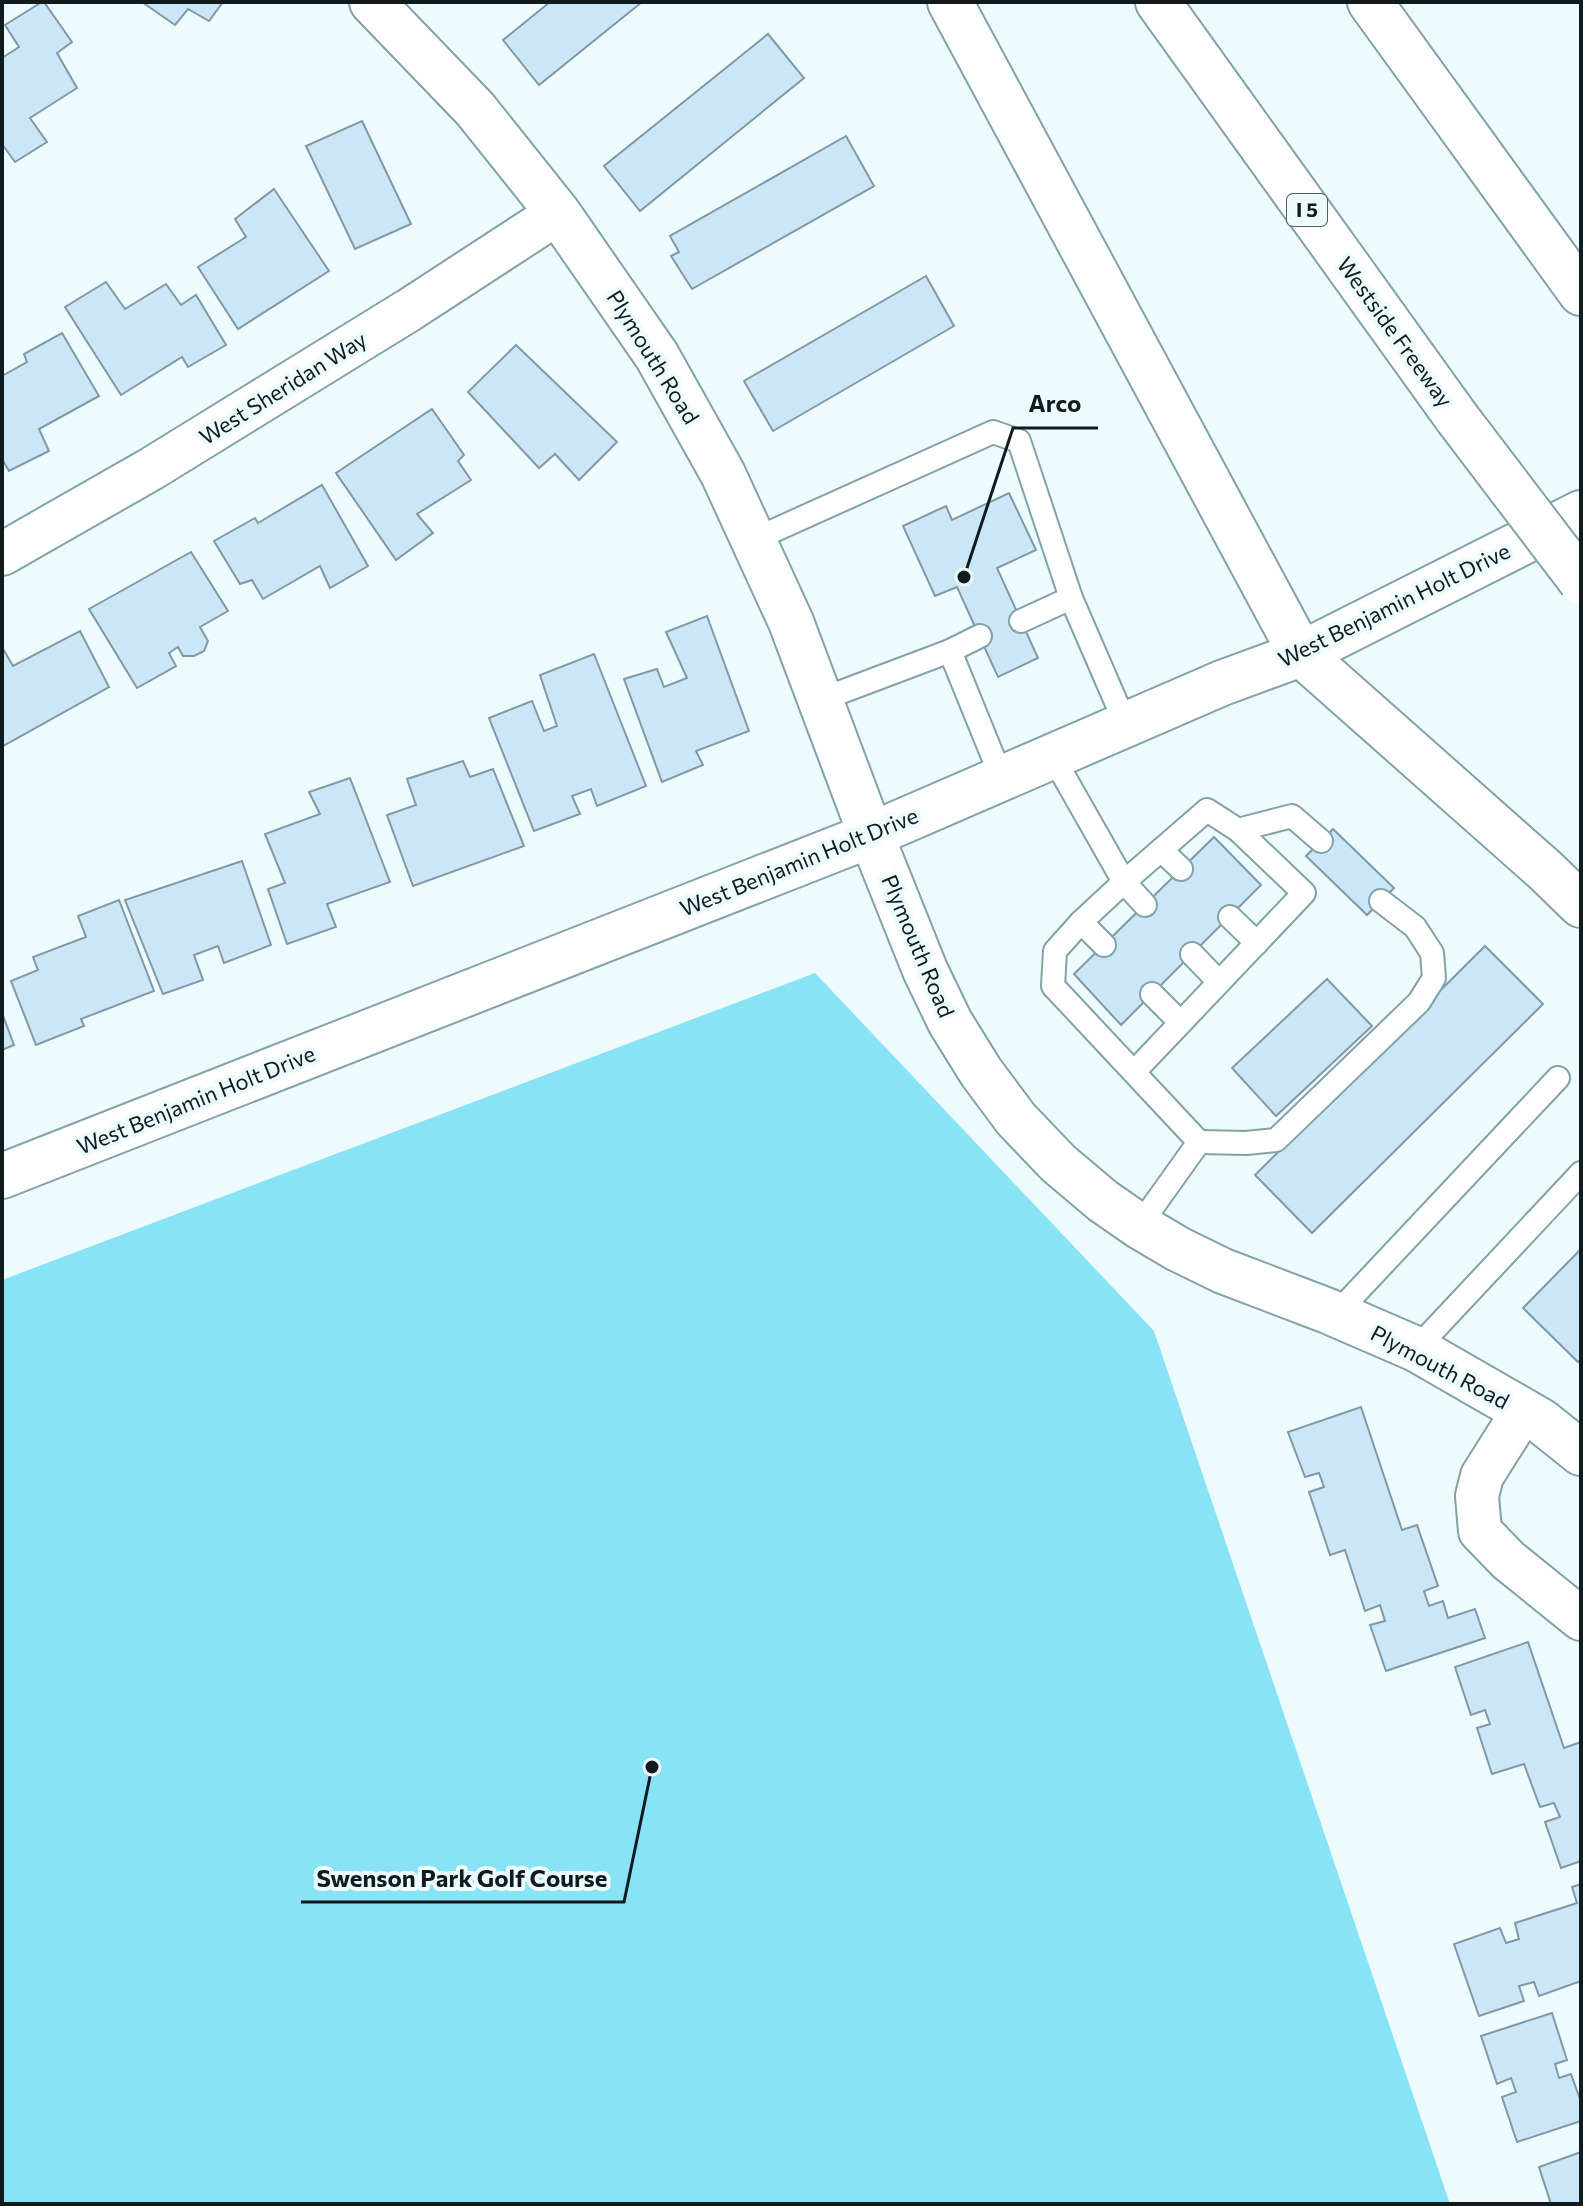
<svg xmlns="http://www.w3.org/2000/svg" width="1583" height="2206" viewBox="0 0 1583 2206" font-family="Commissioner,sans-serif">
<style>
.green{fill:#87e3f5}
.building{fill:#cbe7f7;stroke:#8099a7;stroke-width:2}
.lines{fill:none;stroke-linecap:round;stroke-linejoin:round}
.lane-casing{stroke:#82a2a8;stroke-width:26}
.street-casing{stroke:#82a2a8;stroke-width:46}
.secondary-casing{stroke:#82a2a8;stroke-width:48}
.highway-casing{stroke:#82a2a8;stroke-width:48}
.lane{stroke:#fff;stroke-width:22}
.street{stroke:#fff;stroke-width:42}
.secondary{stroke:#fff;stroke-width:44}
.highway{stroke:#fff;stroke-width:44}
.highway-bridge-casing{stroke:#82a2a8;stroke-width:48;stroke-linecap:butt}
.highway-bridge{stroke:#fff;stroke-width:44}
.labels{text-anchor:middle;stroke-width:8;stroke-linejoin:round;paint-order:stroke}
.shield{fill:#eefbfd;stroke:#525e60;stroke-width:2}
.shield-label{font-size:20px;font-weight:bold;fill:#0f1b1d}
.street-label{font-size:22px;fill:#0f1b1d;stroke:#eefbfd}
.leader{fill:none;stroke:#0f1b1d;stroke-width:3}
.callout-dot{fill:#0f1b1d;stroke:#eefbfd;stroke-width:3}
.callout-label{font-size:24px;text-anchor:middle;font-weight:bold;fill:#0f1b1d;stroke:#eefbfd;stroke-width:8;stroke-linejoin:round;paint-order:stroke}
</style>
<rect width="100%" height="100%" fill="#eefbfd"/>
<polygon class="green" points="815,973 1154,1331 1450,2204 2,2204 2,1280"/>
<g class="building">
<polygon points="42,2 44,2 72,42 57,53 77,88 30,118 47,142 15,162 2,144 2,58 19,47 5,25"/>
<polygon points="142,2 223,2 209,21 188,9 175,25"/>
<polygon points="550,2 642,2 539,85 503,40"/>
<polygon points="768,34 804,78 640,211 604,166"/>
<polygon points="362,121 411,224 355,249 306,146"/>
<polygon points="846,136 874,186 692,289 671,256 679,252 670,236"/>
<polygon points="274,189 329,271 238,329 198,267 246,237 235,219"/>
<polygon points="926,276 954,326 773,431 744,381"/>
<polygon points="106,282 125,309 166,284 181,305 196,295 226,345 188,367 182,357 121,395 65,307"/>
<polygon points="62,333 99,396 39,429 49,451 9,471 2,459 2,376 27,362 24,354"/>
<polygon points="516,345 617,442 579,480 555,454 539,468 468,392"/>
<polygon points="432,409 464,455 458,461 471,480 417,514 433,533 396,560 336,473"/>
<polygon points="322,485 368,566 330,588 320,566 263,599 252,580 240,584 214,541 255,518 258,523"/>
<polygon points="1009,493 1036,550 997,568 1038,658 998,677 957,587 935,596 903,526 946,506 952,520"/>
<polygon points="191,552 228,611 200,627 208,641 204,651 194,656 183,656 178,647 169,653 176,666 137,688 89,609"/>
<polygon points="707,616 749,731 696,751 703,765 662,782 624,679 657,669 664,687 687,678 666,632"/>
<polygon points="80,631 109,687 3,746 2,647 13,666"/>
<polygon points="594,654 646,786 597,806 591,789 572,796 580,814 534,831 489,718 532,701 544,731 557,726 540,675"/>
<polygon points="463,761 470,777 493,769 524,846 413,886 387,815 416,805 407,779"/>
<polygon points="350,778 390,882 327,904 336,927 287,944 268,889 285,883 265,834 320,814 309,792"/>
<polygon points="1333,829 1394,888 1367,915 1306,856"/>
<polygon points="1214,837 1261,885 1121,1025 1074,974"/>
<polygon points="242,861 271,945 224,963 218,946 194,955 203,980 163,994 125,900"/>
<polygon points="119,900 154,991 81,1019 84,1026 36,1045 11,981 38,970 33,957 86,937 78,916"/>
<polygon points="1485,946 1543,1004 1312,1233 1255,1175"/>
<polygon points="1327,979 1372,1026 1276,1116 1232,1068"/>
<polygon points="2,1013 14,1045 2,1050"/>
<polygon points="1581,1249 1581,1359 1578,1362 1523,1308"/>
<polygon points="1361,1407 1402,1530 1417,1525 1438,1586 1424,1591 1429,1606 1443,1601 1448,1618 1475,1609 1485,1638 1386,1671 1370,1625 1385,1621 1380,1605 1365,1611 1345,1550 1330,1555 1309,1492 1324,1487 1319,1473 1305,1477 1288,1432"/>
<polygon points="1528,1642 1564,1748 1581,1742 1581,1861 1561,1868 1545,1822 1560,1817 1554,1803 1540,1807 1524,1764 1492,1774 1477,1728 1490,1724 1485,1710 1471,1715 1455,1667"/>
<polygon points="1581,1884 1581,1981 1539,1996 1534,1982 1519,1986 1524,2001 1479,2016 1454,1944 1500,1928 1506,1943 1519,1939 1515,1923 1577,1903 1572,1887"/>
<polygon points="1552,2013 1567,2060 1555,2064 1559,2078 1571,2074 1581,2102 1581,2121 1517,2142 1502,2097 1516,2092 1511,2078 1497,2084 1481,2036"/>
<polygon points="1581,2152 1581,2204 1551,2204 1539,2167"/>
</g>
<g class="lines">
<defs>
<g id="lane">
<polyline points="753,540 993,432 1019,441 1071,598"/>
<polyline points="1021,621 1071,598 1126,725"/>
<polyline points="950,651 980,636"/>
<polyline points="820,700 950,651 1002,779"/>
<polyline points="1053,757 1124,882 1081,922 1055,951 1053,986 1199,1142 1139,1226"/>
<polyline points="1238,830 1292,816 1321,841"/>
<polyline points="1161,850 1181,869"/>
<polyline points="1230,917 1257,943"/>
<polyline points="1081,922 1104,945"/>
<polyline points="1192,954 1219,982"/>
<polyline points="1152,994 1180,1022"/>
<polyline points="1134,1072 1304,893 1238,830 1207,810 1124,882 1145,905"/>
<polyline points="1199,1142 1246,1143 1276,1140 1419,1002 1434,978 1432,953 1415,927 1381,901"/>
<polyline points="1336,1314 1558,1078"/>
<polyline points="1416,1349 1581,1173"/>
</g>
<g id="street">
<polyline points="2,554 151,469 409,310 558,213"/>
<polyline points="1523,1411 1482,1476 1477,1496 1480,1531 1508,1560 1581,1619"/>
</g>
<g id="secondary">
<polyline points="372,2 475,109 558,213 657,356 723,474 791,622 871,835 925,970 950,1022 981,1072 1016,1119 1058,1163 1103,1201 1139,1226 1178,1249 1223,1271 1328,1311 1416,1349 1541,1421 1581,1453"/>
<polyline points="2,1176 871,835 1222,683 1301,654 1581,513"/>
</g>
<g id="highway">
<polyline points="950,2 1301,654 1546,871 1581,905"/>
<polyline points="1158,2 1457,418"/>
<polyline points="1370,2 1581,293"/>
</g>
</defs>
<use href="#lane" class="lane-casing"/>
<use href="#street" class="street-casing"/>
<use href="#secondary" class="secondary-casing"/>
<use href="#highway" class="highway-casing"/>
<use href="#lane" class="lane"/>
<use href="#street" class="street"/>
<use href="#secondary" class="secondary"/>
<use href="#highway" class="highway"/>
<defs>
<polyline id="highway-bridge" points="1457,418 1581,581"/>
</defs>
<use href="#highway-bridge" class="highway-bridge-casing"/>
<use href="#highway-bridge" class="highway-bridge"/>
</g>
<g class="labels">
<rect class="shield" x="1287" y="194" width="40" height="32" rx="6"/>
<g class="shield-label">
<text x="1307" y="217">I 5</text>
</g>
<g class="street-label">
<text transform="translate(1395 332) rotate(54)" y="8">Westside Freeway</text>
<text transform="translate(653 357) rotate(58)" y="8">Plymouth Road</text>
<text transform="translate(283 388) rotate(-32)" y="8">West Sheridan Way</text>
<text transform="translate(1394 605) rotate(-26)" y="8">West Benjamin Holt Drive</text>
<text transform="translate(799 862) rotate(-22)" y="8">West Benjamin Holt Drive</text>
<text transform="translate(918 946) rotate(67)" y="8">Plymouth Road</text>
<text transform="translate(196 1100) rotate(-22)" y="8">West Benjamin Holt Drive</text>
<text transform="translate(1440 1367) rotate(28)" y="8">Plymouth Road</text>
</g>
</g>
<path class="leader" d="M964 577L1013 428H1098M652 1767L624 1902H301"/>
<g class="callout-dot">
<circle cx="964" cy="577" r="8"/>
<circle cx="652" cy="1767" r="8"/>
</g>
<g class="callout-label">
<text x="1055" y="412">Arco</text>
<text x="462" y="1887">Swenson Park Golf Course</text>
</g>
<rect width="1583" height="2206" fill="none" stroke="#0f1b1d" stroke-width="8"/>
</svg>
